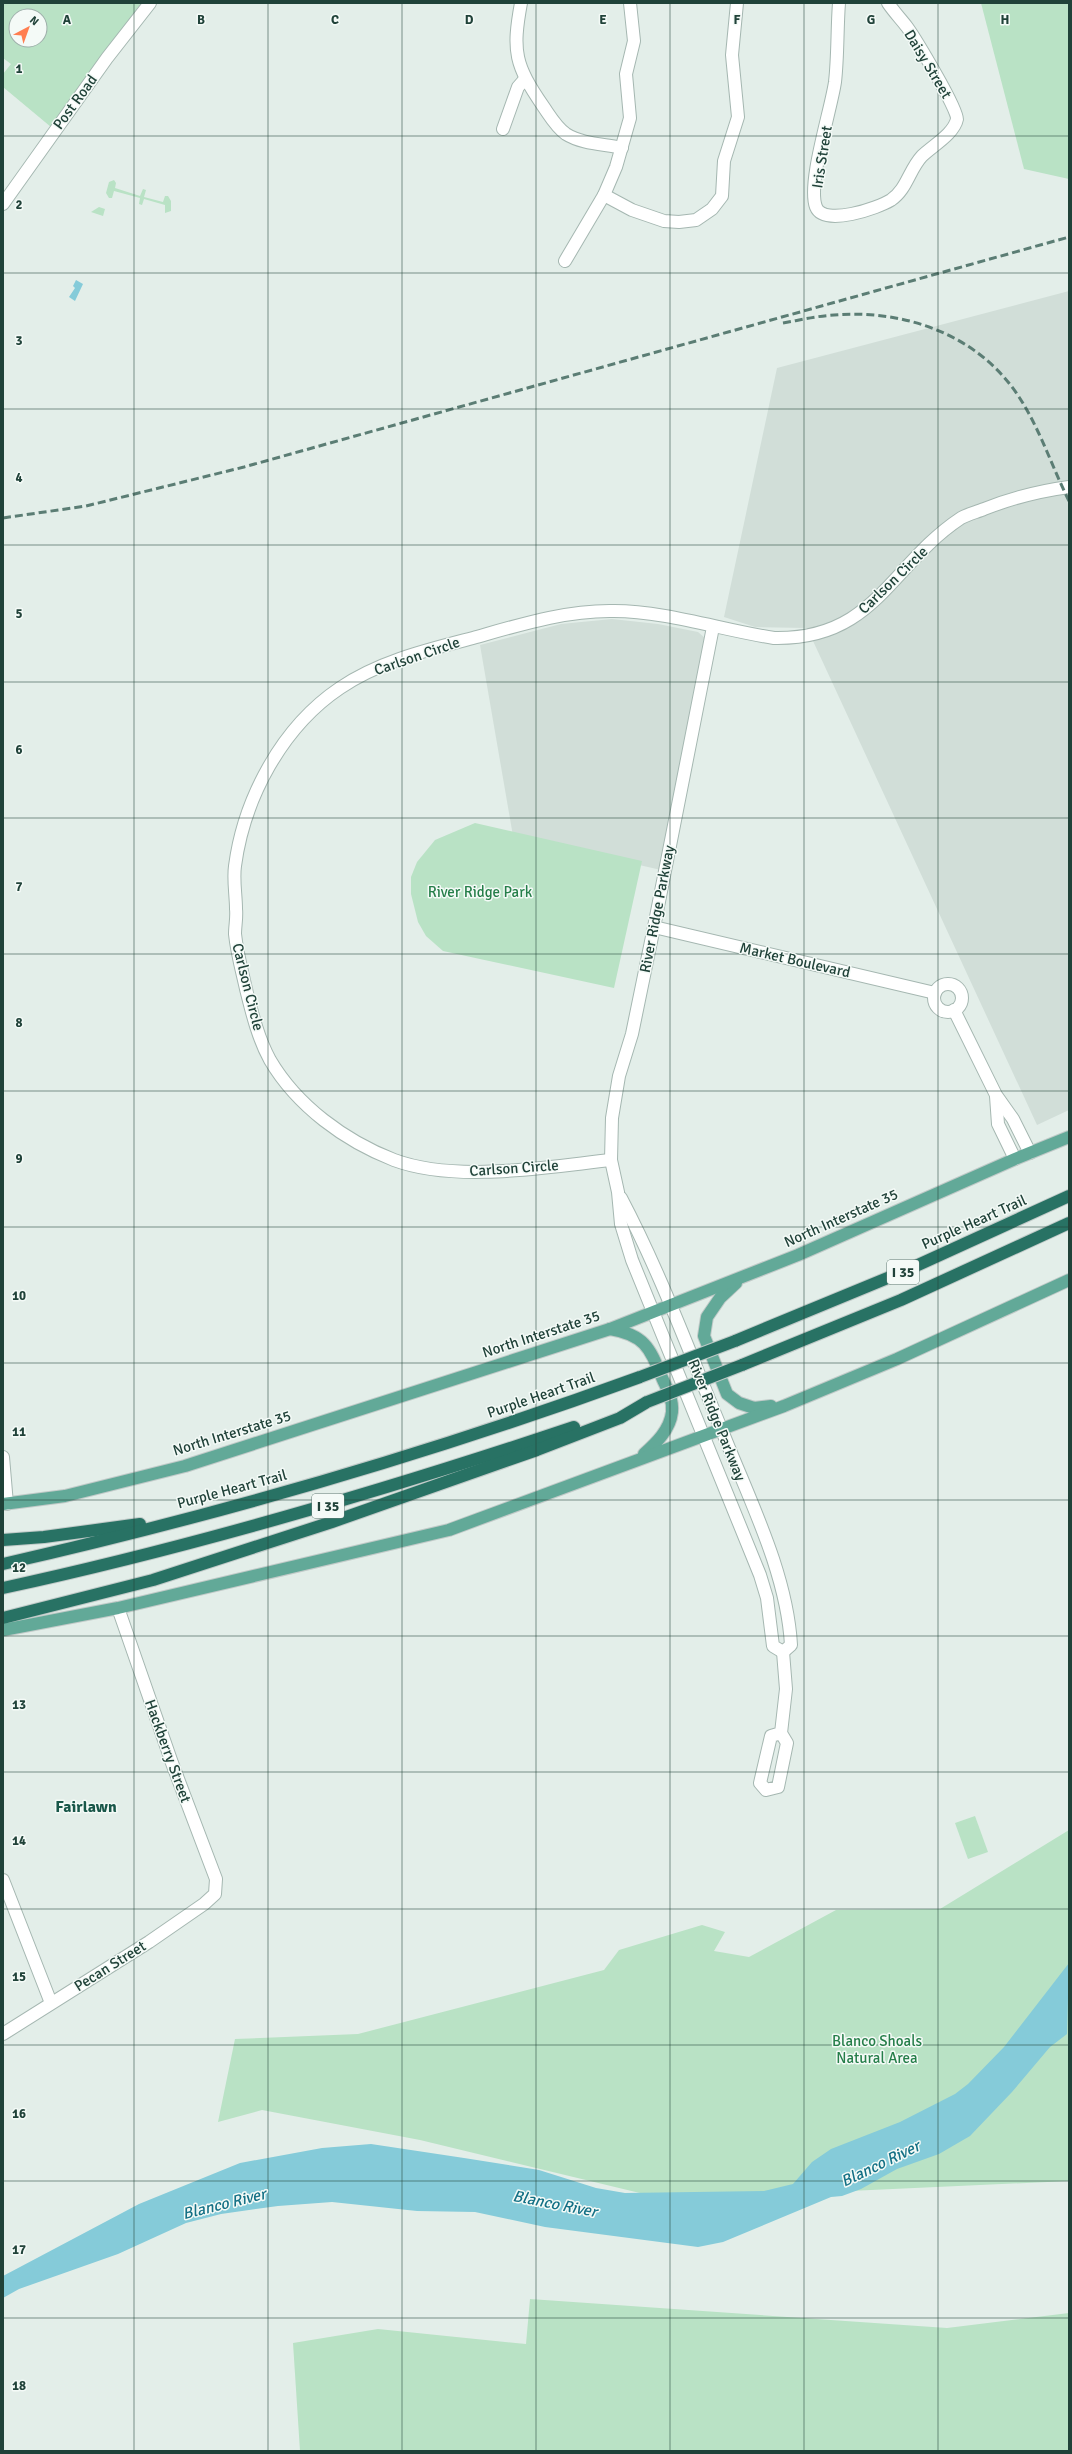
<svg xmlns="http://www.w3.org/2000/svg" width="1072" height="2454" viewBox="0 0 1072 2454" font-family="Signika,sans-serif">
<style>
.built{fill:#d1ded8}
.green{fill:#b9e2c5;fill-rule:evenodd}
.water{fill:#85cbd9}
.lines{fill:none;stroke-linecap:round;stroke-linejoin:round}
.minor-casing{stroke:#a5b7b1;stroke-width:14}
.major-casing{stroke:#c1cac8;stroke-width:14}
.highway-casing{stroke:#c1cac8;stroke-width:14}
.minor{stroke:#fff;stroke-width:12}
.major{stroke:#62a998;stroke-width:12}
.highway{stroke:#287264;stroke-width:12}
.rail{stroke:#5b7d74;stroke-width:3;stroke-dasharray:8 4;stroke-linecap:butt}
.highway-bridge-casing{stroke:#c1cac8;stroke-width:14;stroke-linecap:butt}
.highway-bridge{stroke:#287264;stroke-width:12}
.grid{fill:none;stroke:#204239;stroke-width:1;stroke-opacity:0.55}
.labels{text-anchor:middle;stroke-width:3;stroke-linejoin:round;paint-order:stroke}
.shield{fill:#f4faf7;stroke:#607972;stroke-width:1}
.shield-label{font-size:14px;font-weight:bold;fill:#204239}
.street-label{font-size:15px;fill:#204239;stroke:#f4faf7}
.park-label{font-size:15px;fill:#257e49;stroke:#f4faf7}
.neighbourhood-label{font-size:16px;font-weight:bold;fill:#195749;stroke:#f4faf7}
.water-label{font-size:16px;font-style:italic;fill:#137085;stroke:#f4faf7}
.grid-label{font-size:13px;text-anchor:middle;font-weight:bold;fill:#204239;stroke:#f4faf7;stroke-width:3;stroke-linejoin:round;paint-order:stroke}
</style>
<rect width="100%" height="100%" fill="#e3eee9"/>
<g class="built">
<polygon points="1069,291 1069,1110 1037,1125 807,628 755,627 724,617 777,368"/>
<polygon points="612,619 658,624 698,632 705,638 661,870 513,836 480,645 561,624"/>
</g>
<g class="green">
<path d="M3 3H141L51 127 3 87V74L11 64 3 58ZM16 16H40V40H16Z"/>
<polygon points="981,3 1069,3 1069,179 1024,169"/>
<polygon points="114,180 116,183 115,188 140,196 143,189 146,190 144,197 163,202 165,196 168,196 171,201 171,211 165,213 165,205 144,199 142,205 139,204 140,198 114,191 112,198 109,198 106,193 109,182"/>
<polygon points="99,207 105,209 103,216 91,212"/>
<polygon points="475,823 642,861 614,988 443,951 426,936 418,922 411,894 411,877 417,862 435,840"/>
<polygon points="975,1816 988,1852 968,1859 955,1823"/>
<polygon points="1069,1830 1069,2181 784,2194 752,2220 420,2140 262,2110 218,2122 235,2039 358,2034 604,1970 619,1950 702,1925 725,1932 714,1951 749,1957 836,1910 940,1909"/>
<polygon points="530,2299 947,2328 1069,2313 1069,2451 300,2451 293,2343 378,2329 526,2344"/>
</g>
<g class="water">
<polygon points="76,280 83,284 75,301 69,297 75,288 73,286"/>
<polygon points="1069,1963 1067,2034 1050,2047 1012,2092 970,2136 939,2154 897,2169 861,2189 842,2196 831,2197 723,2242 698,2247 545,2227 475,2212 417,2211 332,2202 278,2206 221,2214 186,2223 118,2254 19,2289 3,2298 3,2276 139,2204 240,2163 322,2148 371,2144 464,2158 539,2170 596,2188 625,2193 764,2191 793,2184 812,2162 831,2149 900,2122 955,2094 968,2084 1004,2047"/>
</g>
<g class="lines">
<defs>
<g id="minor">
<path d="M521 3C512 52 515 65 543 106 550 116 556 127 566 134 582 144 604 144 622 148"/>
<path d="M839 3C837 29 838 56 835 82 831 110 807 183 816 207 824 227 878 208 891 200 907 189 909 170 922 156 932 146 954 134 957 119 959 111 915 38 907 27 901 19 894 12 888 3"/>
<polyline points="503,129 518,87 525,79"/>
<polyline points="604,195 632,210 664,221 679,222 696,220 712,209 722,196 724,161 738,117 732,55 737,3"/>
<polyline points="3,204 107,58 150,3"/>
<polyline points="565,261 604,195 616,167 630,118 626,74 634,41 630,3"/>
<polyline points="713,627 654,927 632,1034 619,1076 612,1118 611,1160 618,1192 621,1224 632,1260 760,1575 767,1598 773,1646 783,1652"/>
<polyline points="654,927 935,993"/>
<circle cx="948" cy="998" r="14"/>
<polyline points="954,1010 996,1095 1013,1119 1030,1153"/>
<polyline points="996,1096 998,1124 1015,1159"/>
<path d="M611 1160C546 1167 456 1183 394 1160 345 1141 297 1106 270 1060 258 1038 252 1013 246 989 242 971 237 953 235 934 235 926 237 917 236 909 236 895 233 880 235 866 244 798 282 727 340 688 380 661 427 650 473 638 519 625 566 610 614 611 665 611 722 630 774 638 875 640 890 565 961 518 968 514 977 512 984 509 1012 498 1039 491 1069 487"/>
<path d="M621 1198C661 1274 690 1354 723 1433 749 1499 787 1573 791 1645L783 1652"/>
<polyline points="3,1457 7,1504"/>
<polyline points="781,1733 771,1736 760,1783 766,1790 778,1787 787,1743 781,1733 786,1689 783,1652"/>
<polyline points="3,1880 51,2003"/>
<polyline points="3,2034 149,1942 204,1904 215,1894 216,1879 172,1763 118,1608"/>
</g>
<g id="major">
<polyline points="736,1283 720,1298 707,1317 704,1336 727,1394 739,1403 754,1408 771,1406"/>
<path d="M610 1329C646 1335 650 1349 663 1380 668 1390 673 1400 672 1412 670 1430 656 1443 644 1454"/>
<polyline points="3,1504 65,1496 185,1466 610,1329 798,1255 1015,1159 1069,1137"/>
<polyline points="3,1630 118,1608 449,1530 784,1406 897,1359 1069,1280"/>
</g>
<g id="highway">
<polyline points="735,1341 907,1270 1069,1196"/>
<polyline points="742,1365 901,1300 1069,1223"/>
<polyline points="3,1540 44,1537 140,1524"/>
<path d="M3 1564C219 1515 432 1453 640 1377"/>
<path d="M3 1588C197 1546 386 1490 574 1427"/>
<polyline points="3,1618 153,1580 332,1522 537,1450 620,1418 647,1402"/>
</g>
</defs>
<use href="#minor" class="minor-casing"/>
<use href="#major" class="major-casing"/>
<use href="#highway" class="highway-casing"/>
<use href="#minor" class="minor"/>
<use href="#major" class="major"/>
<use href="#highway" class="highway"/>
<g class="rail">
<path d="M783 323C800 320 817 316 834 315 905 309 979 335 1019 397 1040 429 1052 467 1069 501"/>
<polyline points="3,518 86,506 244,467 1069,237"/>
</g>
<defs>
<g id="highway-bridge">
<polyline points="640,1377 735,1341"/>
<polyline points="647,1402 742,1365"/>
</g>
</defs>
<use href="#highway-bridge" class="highway-bridge-casing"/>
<use href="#highway-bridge" class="highway-bridge"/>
</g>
<path class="grid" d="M134 3V2451M268 3V2451M402 3V2451M536 3V2451M670 3V2451M804 3V2451M938 3V2451M3 136H1069M3 273H1069M3 409H1069M3 545H1069M3 682H1069M3 818H1069M3 954H1069M3 1091H1069M3 1227H1069M3 1363H1069M3 1500H1069M3 1636H1069M3 1772H1069M3 1909H1069M3 2045H1069M3 2181H1069M3 2318H1069"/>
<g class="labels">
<g class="shield">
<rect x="887" y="1260" width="32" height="24" rx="3"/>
<rect x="312" y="1494" width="32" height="24" rx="3"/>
</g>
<g class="shield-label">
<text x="903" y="1277">I 35</text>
<text x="328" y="1511">I 35</text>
</g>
<g class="street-label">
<text transform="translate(928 64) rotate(59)" y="5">Daisy Street</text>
<text transform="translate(75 102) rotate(-54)" y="5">Post Road</text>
<text transform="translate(822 157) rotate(-81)" y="5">Iris Street</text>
<text transform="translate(893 580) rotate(-44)" y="5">Carlson Circle</text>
<text transform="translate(417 656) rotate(-19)" y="5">Carlson Circle</text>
<text transform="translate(657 909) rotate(-79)" y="5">River Ridge Parkway</text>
<text transform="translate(795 960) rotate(13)" y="5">Market Boulevard</text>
<text transform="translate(248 987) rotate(76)" y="5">Carlson Circle</text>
<text transform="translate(514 1168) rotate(-4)" y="5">Carlson Circle</text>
<text transform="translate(841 1218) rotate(-24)" y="5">North Interstate 35</text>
<text transform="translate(974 1222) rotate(-24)" y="5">Purple Heart Trail</text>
<text transform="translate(541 1334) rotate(-18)" y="5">North Interstate 35</text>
<text transform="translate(541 1395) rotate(-19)" y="5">Purple Heart Trail</text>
<text transform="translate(717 1420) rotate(68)" y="5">River Ridge Parkway</text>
<text transform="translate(232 1433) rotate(-17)" y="5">North Interstate 35</text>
<text transform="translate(232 1489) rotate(-15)" y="5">Purple Heart Trail</text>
<text transform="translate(168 1751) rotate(70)" y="5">Hackberry Street</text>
<text transform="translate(110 1966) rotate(-32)" y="5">Pecan Street</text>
</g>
<g class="park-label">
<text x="480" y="897">River Ridge Park</text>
<text x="877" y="2046">Blanco Shoals<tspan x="877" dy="17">Natural Area</tspan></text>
</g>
<g class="neighbourhood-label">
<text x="86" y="1812">Fairlawn</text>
</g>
<g class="water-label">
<text transform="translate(880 2163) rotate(-26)" y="6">Blanco River</text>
<text transform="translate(224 2203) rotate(-14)" y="6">Blanco River</text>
<text transform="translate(555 2203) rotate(11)" y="6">Blanco River</text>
</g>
</g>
<g class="grid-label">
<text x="67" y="24">A</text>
<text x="201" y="24">B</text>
<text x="335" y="24">C</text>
<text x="469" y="24">D</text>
<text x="603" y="24">E</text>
<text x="737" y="24">F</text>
<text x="871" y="24">G</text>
<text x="1005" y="24">H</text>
<text x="19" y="73">1</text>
<text x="19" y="209">2</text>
<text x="19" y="345">3</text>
<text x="19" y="482">4</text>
<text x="19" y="618">5</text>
<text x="19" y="754">6</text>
<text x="19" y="891">7</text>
<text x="19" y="1027">8</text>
<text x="19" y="1163">9</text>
<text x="19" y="1300">10</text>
<text x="19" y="1436">11</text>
<text x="19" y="1572">12</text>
<text x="19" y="1709">13</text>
<text x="19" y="1845">14</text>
<text x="19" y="1981">15</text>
<text x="19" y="2118">16</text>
<text x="19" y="2254">17</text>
<text x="19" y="2390">18</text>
</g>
<rect width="1072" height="2454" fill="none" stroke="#204239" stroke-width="8"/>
<g transform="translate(28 28) rotate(41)"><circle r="19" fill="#f4faf7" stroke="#9fb0ab"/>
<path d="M0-3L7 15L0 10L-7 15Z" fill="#ff7e50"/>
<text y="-6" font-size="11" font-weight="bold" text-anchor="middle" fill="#204239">N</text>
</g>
</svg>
